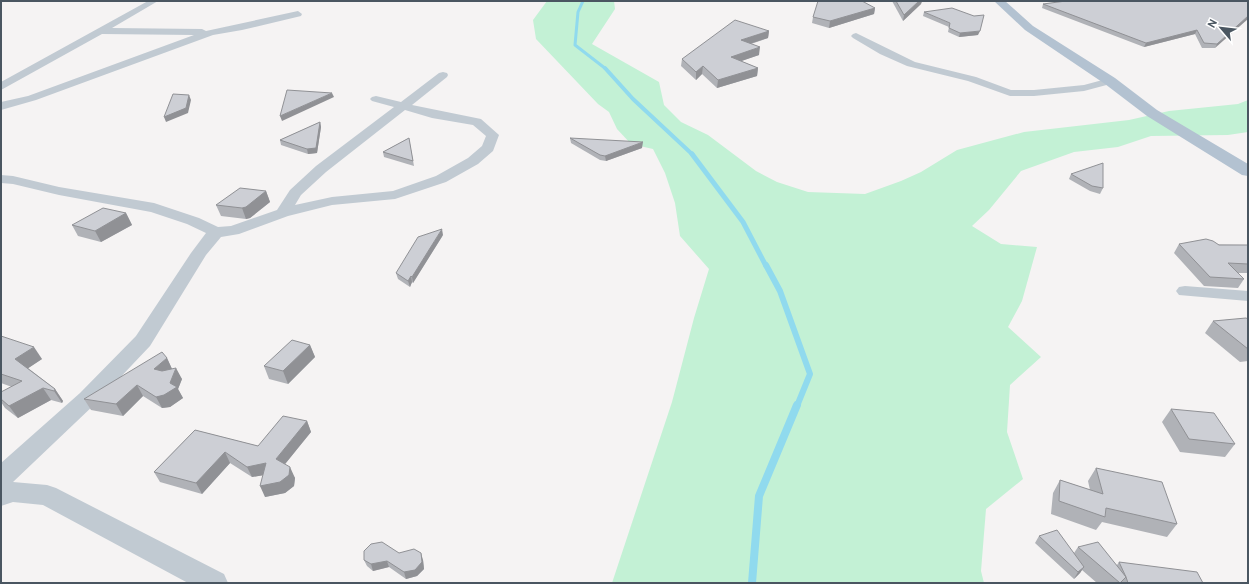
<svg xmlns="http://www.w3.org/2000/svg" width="1249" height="584" viewBox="0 0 1249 584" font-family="Overpass,sans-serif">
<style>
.green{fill:#c3f1d5}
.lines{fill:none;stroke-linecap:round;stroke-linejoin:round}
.stream-far4{stroke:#90daee;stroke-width:3}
.stream-far3{stroke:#90daee;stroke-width:4}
.stream-far2{stroke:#90daee;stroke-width:5}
.stream-far1{stroke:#90daee;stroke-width:6}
.stream{stroke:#90daee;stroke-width:8}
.minor{fill:#c1cad2;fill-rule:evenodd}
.primary{fill:#b3c2d1;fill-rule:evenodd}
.wall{fill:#b0b2b7}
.shaded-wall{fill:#909195}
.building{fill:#cdcfd5;stroke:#909195}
</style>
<rect width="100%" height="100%" fill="#f5f3f3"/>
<polygon class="green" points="547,1 614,1 615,9 592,44 659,82 664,105 681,122 708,135 756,171 777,182 808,192 865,194 901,181 921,172 957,150 1024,132 1129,120 1169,111 1238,104 1248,100 1248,132 1228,135 1151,136 1118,147 1074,152 1021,171 989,210 972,226 1001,244 1037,247 1022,301 1008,327 1041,357 1010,385 1007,432 1023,479 986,509 981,571 984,583 612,583 672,402 694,318 709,269 680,236 675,203 665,173 653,149 631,144 617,129 609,112 598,104 536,39 533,20"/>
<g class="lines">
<polyline class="stream-far4" points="583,1 578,12 575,45 606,69"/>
<polyline class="stream-far3" points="605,68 633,99 693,155"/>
<polyline class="stream-far2" points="692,154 743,222 766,266"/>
<polyline class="stream-far1" points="766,265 780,291 810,374 797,406"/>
<polyline class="stream" points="752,583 759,496 797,405"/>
<g class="minor">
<polygon points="148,1 158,1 112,28 202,29 206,31 298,11 302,14 301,16 242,30 213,35 36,100 1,110 1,102 28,96 194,35 102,34 1,90 1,82"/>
<polygon points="856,33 915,62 976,77 1011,90 1034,90 1084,85 1110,78 1115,81 1114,83 1084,91 1034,96 1010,96 968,81 907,66 880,54 853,38 851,36 853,34"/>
<path d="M443 72 447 73 448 75 447 77 412 105 481 119 499 135 493 151 478 164 446 182 395 199 332 205 288 216 239 234 221 237 206 255 150 346 96 403 13 482 47 485 56 488 224 574 228 583H188L43 505 13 502 1 506V463L80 393 136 336 191 253 206 233 187 224 151 212 59 195 13 184 1 183V175L13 176 59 187 154 203 199 218 218 227 231 226 277 210 290 190 316 166 394 107 372 101 370 99 372 97 376 96 401 102 439 73ZM405 110 432 118 473 125 486 136 482 146 468 158 436 176 393 191 332 197 295 205 301 195 326 172Z"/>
<polygon points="1185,286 1248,291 1248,301 1179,295 1176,291 1179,287"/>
</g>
<polygon class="primary" points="994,1 1005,1 1033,26 1115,78 1157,110 1248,164 1248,176 1242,175 1147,116 1105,84 1025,30"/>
</g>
<g class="wall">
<polygon points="892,1 922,1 921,4 903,21"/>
<polygon points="1248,1 1215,48 1202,48 1195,34 1144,47 1042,8 1043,4"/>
<polygon points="875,8 874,14 829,28 812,23 813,17"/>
<polygon points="924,12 978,35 959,37 948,32 949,27 923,16"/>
<polygon points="769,31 768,38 751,44 759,55 741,61 758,68 757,76 717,88 702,74 696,80 681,66 682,59"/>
<polygon points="320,122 321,127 317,153 308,154 281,145 280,140"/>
<polygon points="409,138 414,166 384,157 383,152"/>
<polygon points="570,138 642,148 606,161 600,160 571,143"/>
<polygon points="1071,174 1103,188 1100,194 1090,191 1069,179"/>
<polygon points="266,191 270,202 250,218 246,219 221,216 216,205"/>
<polygon points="126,213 132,225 101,242 78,236 72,225"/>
<polygon points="443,235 413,283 412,282 410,287 398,279 396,273"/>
<polygon points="1179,244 1248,245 1248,273 1238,273 1244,279 1238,288 1204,286 1174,253"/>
<polygon points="1248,319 1248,361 1240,362 1205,333 1213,321"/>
<polygon points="1,336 42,359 28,368 55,389 63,401 62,403 51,400 18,418 5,408 1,402 1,392 12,387 1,383"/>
<polygon points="310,345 315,357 288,384 269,379 264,366"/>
<polygon points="167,358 172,369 182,379 178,389 183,398 170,407 162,408 143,396 123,416 91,410 84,399"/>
<polygon points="1171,409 1235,444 1225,457 1180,452 1162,422"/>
<polygon points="307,421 311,432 285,464 295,478 294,486 285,493 265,497 263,475 252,477 230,463 202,494 160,482 154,472 195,430 258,446"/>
<polygon points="1096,468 1177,524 1167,537 1102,522 1096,530 1051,514 1053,493 1060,480 1090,490 1088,481"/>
<polygon points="1039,536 1074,553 1078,547 1117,565 1119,562 1203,583 1097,583 1082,570 1080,573 1074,579 1035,543"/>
<polygon points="399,553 423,560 424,569 417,576 406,579 389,567 373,571 367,566 364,560"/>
</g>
<g class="shaded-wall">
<polygon points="919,1 922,1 921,4 903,21 904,15"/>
<polygon points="875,8 874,14 829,28 830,21"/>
<polygon points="1248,16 1248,19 1215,48 1217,44"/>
<polygon points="1197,30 1195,34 1144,47 1146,43"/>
<polygon points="769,31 768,38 740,47 741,40"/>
<polygon points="980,31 978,35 959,37 960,33"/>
<polygon points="760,47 759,55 730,65 731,57"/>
<polygon points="703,66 702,74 696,80 696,72"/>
<polygon points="758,68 757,76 717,88 718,80"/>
<polygon points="332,93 334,97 282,121 280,116"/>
<polygon points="189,95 191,100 188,113 166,122 164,117"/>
<polygon points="320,122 321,127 317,153 308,154 307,149"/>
<polygon points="643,142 642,148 606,161 605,156"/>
<polygon points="266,191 270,202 250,218 246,219 242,208"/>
<polygon points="126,213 132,225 101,242 95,231"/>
<polygon points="442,229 443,235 413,283 412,277"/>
<polygon points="411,276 412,282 410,287 408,281"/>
<polygon points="310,345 315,357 288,384 283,371"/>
<polygon points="34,347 42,359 24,371 15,359"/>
<polygon points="167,358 172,369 160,380 154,369"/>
<polygon points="176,368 182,379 178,389 183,398 170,407 162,408 156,397 170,383"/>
<polygon points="137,385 143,396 123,416 116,404"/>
<polygon points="43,388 51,400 18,418 9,406"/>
<polygon points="55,389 63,401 62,403 54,391"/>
<polygon points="307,421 311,432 281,469 276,459"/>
<polygon points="225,452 230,463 202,494 196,483"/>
<polygon points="266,463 271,474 252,477 247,467"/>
<polygon points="290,467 295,478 294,486 285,493 265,497 260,486"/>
<polygon points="421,553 423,560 424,569 417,576 406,579 404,572"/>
<polygon points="387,561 389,567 373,571 371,564"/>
<polygon points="1084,567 1080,573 1074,579 1078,572"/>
</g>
<g class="building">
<polygon points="818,1 862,1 875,8 830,21 813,17"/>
<polygon points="896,1 919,1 904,15"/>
<polygon points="1066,1 1248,1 1248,16 1217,44 1204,43 1197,30 1146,43 1043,4"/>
<polygon points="952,8 974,16 984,15 980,31 960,33 949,28 950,23 924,12"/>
<polygon points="735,20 769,31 741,40 760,47 731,57 758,68 718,80 703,66 696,72 682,59"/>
<polygon points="287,90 332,93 280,116"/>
<polygon points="173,94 189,95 186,108 164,117"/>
<polygon points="320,122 316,148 307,149 280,140"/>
<polygon points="409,138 413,161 383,152"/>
<polygon points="570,138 643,142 605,156 600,155"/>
<polygon points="1103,163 1103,188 1092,186 1071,174"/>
<polygon points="240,188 266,191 246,207 242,208 216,205"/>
<polygon points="103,208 126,213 95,231 72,225"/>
<polygon points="442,229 412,277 411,276 408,281 396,273 418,237"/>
<polygon points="1206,239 1213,241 1219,245 1248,245 1248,264 1228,263 1244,279 1210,277 1179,244"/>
<polygon points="1246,318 1248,319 1248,349 1213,321"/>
<polygon points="1,336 34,347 15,359 55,389 54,391 43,388 9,406 1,399 1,392 22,381 1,374"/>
<polygon points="292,340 310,345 283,371 264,366"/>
<polygon points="162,352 167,358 154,369 162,371 176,368 170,383 177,387 164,395 156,397 137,385 116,404 84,399"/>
<polygon points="1171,409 1214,413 1235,444 1189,439"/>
<polygon points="283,416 307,421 276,459 290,467 289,475 280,482 260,486 266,463 247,467 225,452 196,483 154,472 195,430 258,446"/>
<polygon points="1096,468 1162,482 1177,524 1106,508 1105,517 1059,501 1060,480 1103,494"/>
<polygon points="1057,530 1084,567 1078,572 1039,536"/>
<polygon points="382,542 399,553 414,549 421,553 422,562 415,570 404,572 387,561 371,564 364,560 364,551 371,544"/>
<polygon points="1098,542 1126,577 1119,562 1197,572 1203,583 1128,583 1126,577 1120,583 1078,547"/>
</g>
<rect width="1249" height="584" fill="none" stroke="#4a5661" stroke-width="4"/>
<g transform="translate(1221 28) rotate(298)" stroke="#ffffff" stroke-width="3" paint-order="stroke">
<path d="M0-3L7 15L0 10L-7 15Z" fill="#4a5661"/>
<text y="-6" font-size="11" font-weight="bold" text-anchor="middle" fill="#4a5661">N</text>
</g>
</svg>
